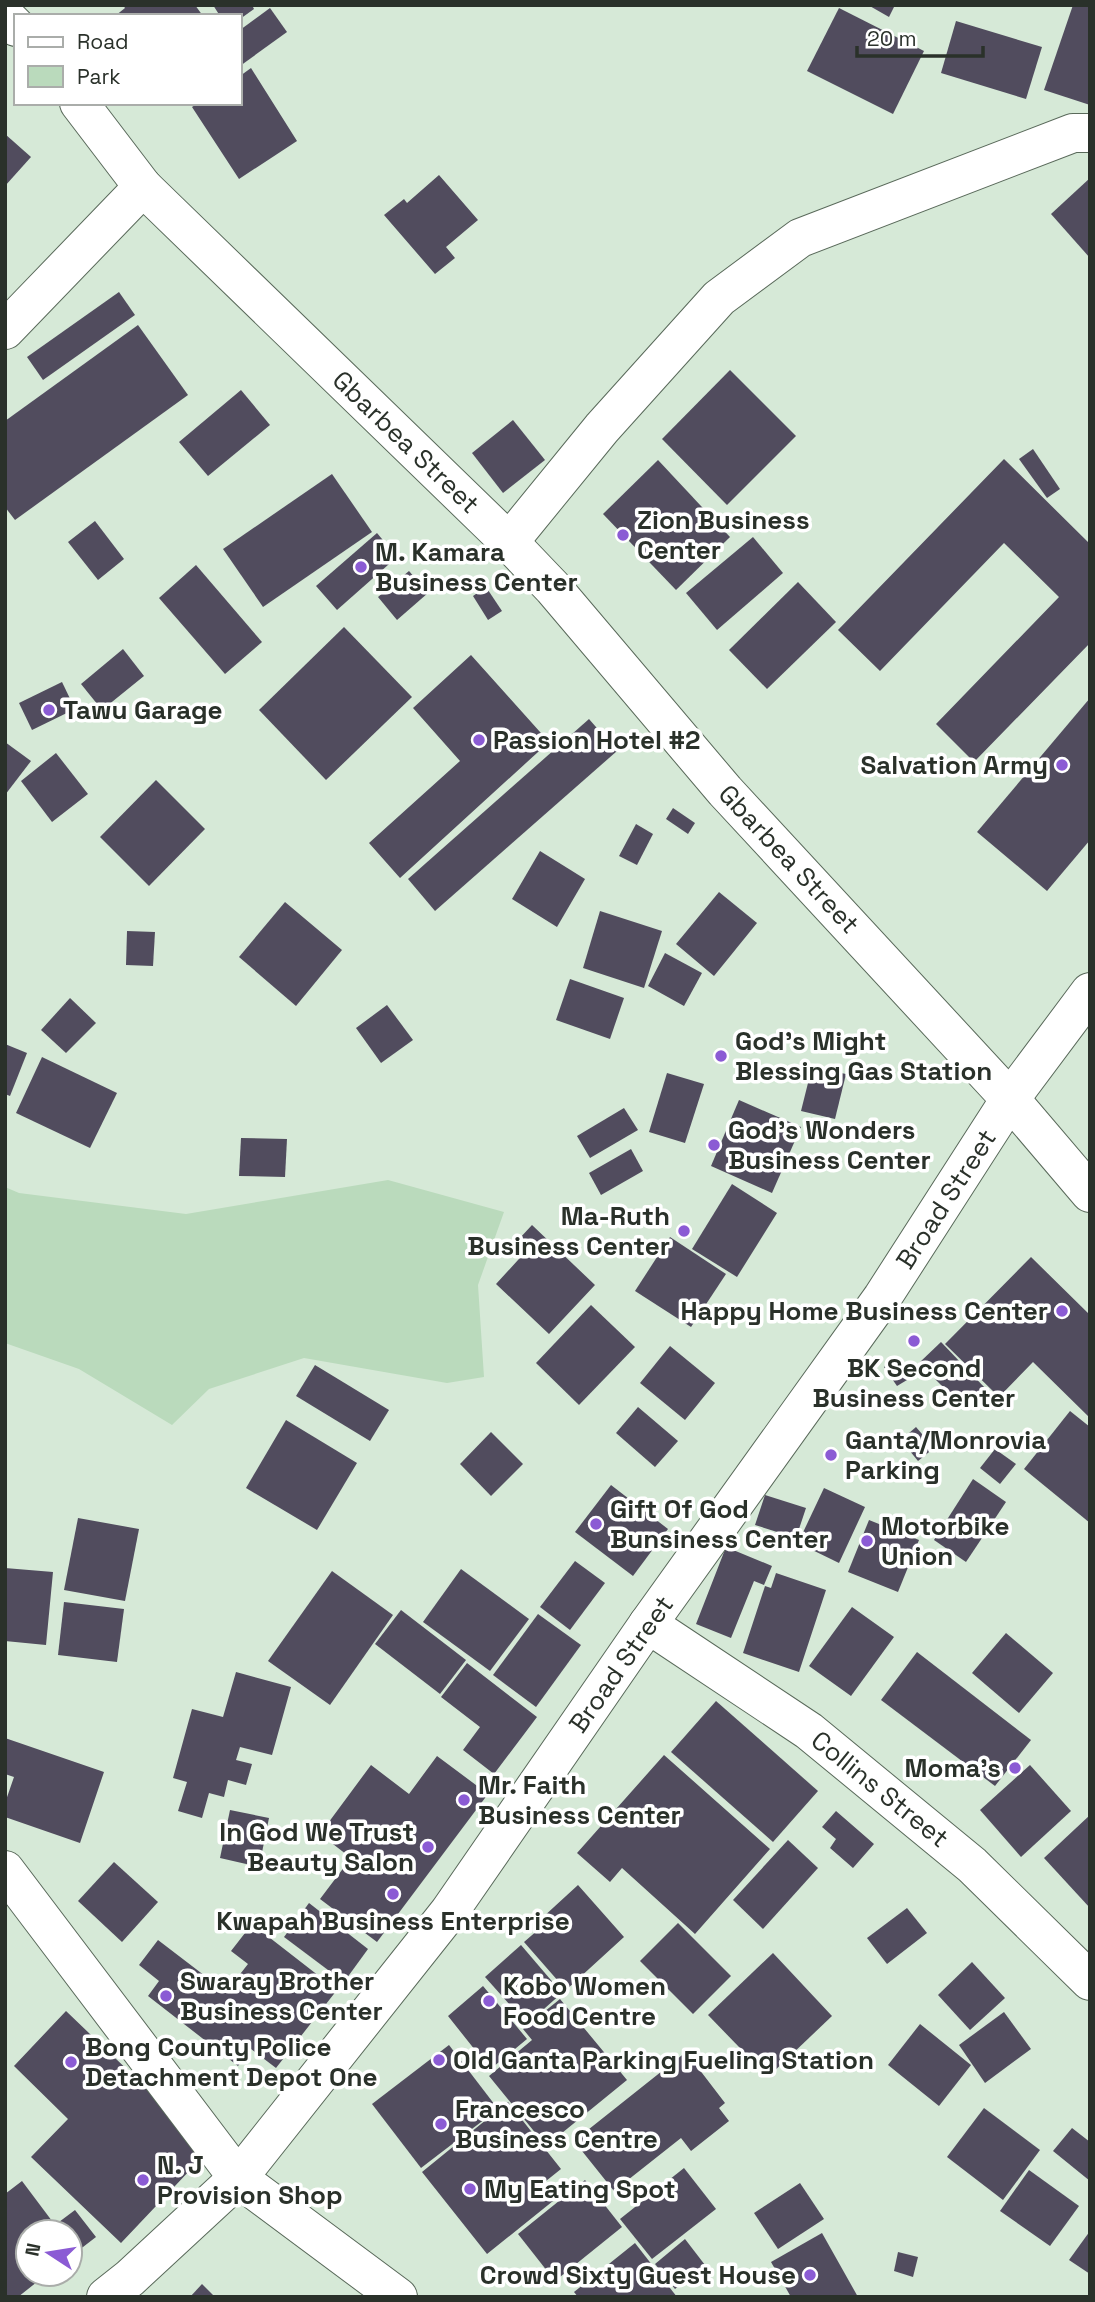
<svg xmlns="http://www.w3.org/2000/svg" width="1095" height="2302" viewBox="0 0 1095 2302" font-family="'Space Grotesk',sans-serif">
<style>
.green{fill:#badabc}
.building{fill:#514c5e}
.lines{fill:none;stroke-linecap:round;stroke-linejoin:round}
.street-casing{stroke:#59695a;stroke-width:40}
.street{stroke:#fff;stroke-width:38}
.poi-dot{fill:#8b5bd4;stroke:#fff;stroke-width:2.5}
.labels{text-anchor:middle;stroke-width:7;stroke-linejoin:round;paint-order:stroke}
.street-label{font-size:26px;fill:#2a312a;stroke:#fff}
.poi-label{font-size:26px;font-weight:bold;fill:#2a312a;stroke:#fff;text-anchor:start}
</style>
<rect width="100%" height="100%" fill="#d6e9d7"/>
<polygon class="green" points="388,1180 504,1212 478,1285 484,1377 447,1383 304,1358 209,1389 172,1425 79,1369 5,1343 5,1187 19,1193 186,1214"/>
<g class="building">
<polygon points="123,5 195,5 203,16 115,16 125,8"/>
<polygon points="213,5 252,5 254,9 240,19 240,16 220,16"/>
<polygon points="868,5 895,5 889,17"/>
<polygon points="1073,5 1090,5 1090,105 1044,90"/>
<polygon points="270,8 287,32 240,66 240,30"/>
<polygon points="839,8 924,51 893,114 807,71"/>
<polygon points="956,21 1042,47 1026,99 941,73"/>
<polygon points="251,68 297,141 239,179 192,107 198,103 240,103 240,76"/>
<polygon points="5,134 31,157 5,186"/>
<polygon points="439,175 478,220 446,247 455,258 435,274 384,215 404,199 407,203"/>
<polygon points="1090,178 1090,258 1051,214"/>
<polygon points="119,292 135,315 43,380 27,357"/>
<polygon points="138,325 188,395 15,520 5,507 5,421"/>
<polygon points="730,370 796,436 727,505 662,439"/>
<polygon points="241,390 270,425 208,476 179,442"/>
<polygon points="513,420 545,460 503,493 472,453"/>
<polygon points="1033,449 1060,489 1047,498 1019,459"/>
<polygon points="1004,459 1090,544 1090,643 974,762 936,724 1059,597 1004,543 880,671 838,630"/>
<polygon points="658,460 730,537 676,590 603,514"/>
<polygon points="332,474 372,532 263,607 223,549"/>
<polygon points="95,521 124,559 98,580 68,542"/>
<polygon points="377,533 397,557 337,610 316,586"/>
<polygon points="753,537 783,573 717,630 686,593"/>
<polygon points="196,565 262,642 225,674 159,598"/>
<polygon points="409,571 428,593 397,620 378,597"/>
<polygon points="798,582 836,622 767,689 729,650"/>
<polygon points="486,587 502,611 488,620 473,596"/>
<polygon points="344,627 412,697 326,780 259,710"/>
<polygon points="123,649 144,676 102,710 81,684"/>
<polygon points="471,655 549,742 400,878 369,843 460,761 413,708"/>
<polygon points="62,682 75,709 32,730 19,703"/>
<polygon points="1090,698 1090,840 1047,891 977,832"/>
<polygon points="589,719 617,751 435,911 408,879"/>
<polygon points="5,742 31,761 5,795"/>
<polygon points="56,753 88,794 52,822 21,781"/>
<polygon points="156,780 205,829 149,886 100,837"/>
<polygon points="673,808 695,823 688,834 666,819"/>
<polygon points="636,824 653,834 637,865 619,856"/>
<polygon points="540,851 585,879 557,927 512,899"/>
<polygon points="719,892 757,923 714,976 676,944"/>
<polygon points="285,902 342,950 296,1006 239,957"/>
<polygon points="600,911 662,931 644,988 583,968"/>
<polygon points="127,931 155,932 153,966 126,965"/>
<polygon points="665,953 702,973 684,1006 648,986"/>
<polygon points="570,979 624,998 610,1039 556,1020"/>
<polygon points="70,998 96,1023 66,1053 41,1030"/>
<polygon points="387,1005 413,1040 381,1063 356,1028"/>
<polygon points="5,1044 27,1053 10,1096 5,1094"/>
<polygon points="42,1057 117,1093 90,1148 16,1113"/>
<polygon points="812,1067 846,1074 835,1119 801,1111"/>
<polygon points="667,1073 704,1084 685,1143 649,1132"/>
<polygon points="739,1100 801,1127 772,1193 711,1166"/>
<polygon points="624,1108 638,1130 590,1158 577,1136"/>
<polygon points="241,1138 287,1139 285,1177 239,1176"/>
<polygon points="631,1149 643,1171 601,1195 589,1173"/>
<polygon points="732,1184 777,1213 737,1277 692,1249"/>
<polygon points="532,1225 595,1285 549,1334 496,1284 528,1249 519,1239"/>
<polygon points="670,1237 726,1274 691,1327 635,1291"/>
<polygon points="1031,1257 1090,1315 1090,1418 1033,1362 999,1397 945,1344"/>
<polygon points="591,1305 635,1347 579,1405 536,1363"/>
<polygon points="941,1342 986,1389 965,1409 919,1363"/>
<polygon points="670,1346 715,1383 685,1420 640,1383"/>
<polygon points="899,1357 912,1377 897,1386 884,1367"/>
<polygon points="315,1365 389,1410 370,1441 296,1396"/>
<polygon points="638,1407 678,1441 655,1467 616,1433"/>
<polygon points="1070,1411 1090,1427 1090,1523 1024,1469"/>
<polygon points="286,1420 357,1463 317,1530 246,1488"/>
<polygon points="916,1427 934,1448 918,1461 901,1440"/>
<polygon points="491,1432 523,1464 491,1496 460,1464"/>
<polygon points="995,1449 1016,1464 1000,1484 980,1468"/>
<polygon points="973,1479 1006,1502 966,1562 934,1540"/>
<polygon points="611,1485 668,1529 633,1576 575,1532"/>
<polygon points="824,1488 865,1507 839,1563 798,1543"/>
<polygon points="765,1495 806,1508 796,1538 755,1525"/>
<polygon points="78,1518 139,1529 125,1601 64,1590"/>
<polygon points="869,1520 919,1540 898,1592 848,1572"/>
<polygon points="726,1547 772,1566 764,1585 754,1581 731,1638 696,1624"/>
<polygon points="575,1561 605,1583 570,1630 540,1607"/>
<polygon points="5,1568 53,1572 46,1645 5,1641"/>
<polygon points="461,1569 529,1619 490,1671 423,1622"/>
<polygon points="332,1571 393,1615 330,1705 268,1661"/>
<polygon points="776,1573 826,1590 799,1672 743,1653 765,1586 771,1588"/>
<polygon points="64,1602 124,1609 117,1662 58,1655"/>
<polygon points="852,1607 894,1637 851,1696 809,1666"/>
<polygon points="401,1610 466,1660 440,1694 375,1644"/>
<polygon points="538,1614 581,1645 536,1707 493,1675"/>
<polygon points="1006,1633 1053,1673 1019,1713 972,1673"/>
<polygon points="917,1652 1031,1740 995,1786 881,1700"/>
<polygon points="467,1663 537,1717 494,1774 463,1750 480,1727 441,1697"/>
<polygon points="236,1672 291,1687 272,1755 240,1747 236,1760 252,1764 246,1785 228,1780 224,1797 209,1793 202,1818 178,1811 187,1782 173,1778 192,1709 223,1717"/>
<polygon points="716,1701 818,1791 773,1842 671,1752"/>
<polygon points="5,1738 104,1772 80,1843 5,1817 5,1803 14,1777 5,1774"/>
<polygon points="664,1755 770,1849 695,1934 622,1868 610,1882 577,1853"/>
<polygon points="437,1756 488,1794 377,1942 320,1899 351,1858 320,1834 371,1765 409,1794"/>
<polygon points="1030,1765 1071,1811 1021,1857 980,1810"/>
<polygon points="230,1810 269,1818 259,1867 220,1858"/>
<polygon points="836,1811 874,1844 853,1868 830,1848 836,1839 822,1827"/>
<polygon points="1090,1815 1090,1908 1044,1858"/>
<polygon points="788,1840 818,1868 763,1929 733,1900"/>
<polygon points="114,1862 158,1902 122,1942 78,1901"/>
<polygon points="578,1885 624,1937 566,1990 524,1942 546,1923 542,1918"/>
<polygon points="309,1903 368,1949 344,1982 284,1937"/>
<polygon points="907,1908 927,1933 887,1964 867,1938"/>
<polygon points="678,1923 731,1976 693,2014 640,1961"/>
<polygon points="252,1924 337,1990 276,2068 251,2049 238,2066 148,1996 159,1981 139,1965 158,1940 226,1992 248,1964 231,1951"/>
<polygon points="521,1945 562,1993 527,2024 485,1977"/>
<polygon points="773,1953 832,2016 768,2077 708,2015"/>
<polygon points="972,1962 1005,1998 970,2030 938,1995"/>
<polygon points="483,1986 527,2039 487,2072 471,2053 475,2050 448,2016"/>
<polygon points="560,1999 627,2080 546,2146 489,2076 532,2040 523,2029"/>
<polygon points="66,2011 210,2149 121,2243 31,2157 68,2119 14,2066"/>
<polygon points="1004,2012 1031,2049 985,2083 959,2045"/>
<polygon points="920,2024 971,2065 939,2106 888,2065"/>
<polygon points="449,2045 498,2109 421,2168 372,2104"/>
<polygon points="686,2052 725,2103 719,2108 729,2121 691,2151 681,2138 614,2191 574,2141"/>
<polygon points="508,2102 561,2169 541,2185 553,2201 487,2254 422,2172"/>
<polygon points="984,2108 1040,2150 1003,2200 947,2157"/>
<polygon points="1072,2128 1090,2142 1090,2181 1053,2151"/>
<polygon points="684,2168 716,2209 652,2259 620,2219"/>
<polygon points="1029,2170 1079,2206 1050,2246 1000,2211"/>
<polygon points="585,2180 622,2227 555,2281 518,2234"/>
<polygon points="22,2181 55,2225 75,2210 96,2237 70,2257 70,2232 28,2232 28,2274 47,2274 18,2297 5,2297 5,2194"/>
<polygon points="800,2183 824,2219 778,2249 754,2213"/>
<polygon points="1090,2231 1090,2274 1069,2260"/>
<polygon points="822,2233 858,2297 791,2297 771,2262"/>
<polygon points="685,2239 705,2265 675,2289 655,2264"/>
<polygon points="635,2243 677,2297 578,2297 574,2292"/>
<polygon points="898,2252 918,2257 913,2277 894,2271"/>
<polygon points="202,2284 215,2297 190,2297"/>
</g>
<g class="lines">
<defs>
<g id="street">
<polyline points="5,16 16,27"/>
<polyline points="79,103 143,187 509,542 553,588 725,791 1010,1099 1090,1193"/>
<polyline points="5,330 143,187"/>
<polyline points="509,542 602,428 719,298 800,238 1073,133 1090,133"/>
<polyline points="648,1624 809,1731 972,1865 1090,1981"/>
<polyline points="5,1870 238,2178 398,2297"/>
<polyline points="106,2297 130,2278 238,2178 449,1912 648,1624 882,1298 1010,1099 1090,992"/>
</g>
</defs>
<use href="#street" class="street-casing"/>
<use href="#street" class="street"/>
</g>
<g class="poi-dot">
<circle cx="623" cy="535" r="7"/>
<circle cx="361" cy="567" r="7"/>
<circle cx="49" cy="710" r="7"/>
<circle cx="479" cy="740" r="7"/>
<circle cx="1062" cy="765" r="7"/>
<circle cx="721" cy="1056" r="7"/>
<circle cx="714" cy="1145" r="7"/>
<circle cx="684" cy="1231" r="7"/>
<circle cx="1062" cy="1311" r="7"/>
<circle cx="914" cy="1341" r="7"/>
<circle cx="831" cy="1455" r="7"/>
<circle cx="596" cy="1524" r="7"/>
<circle cx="867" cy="1541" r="7"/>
<circle cx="1015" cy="1768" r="7"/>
<circle cx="464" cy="1800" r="7"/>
<circle cx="428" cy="1847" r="7"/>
<circle cx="393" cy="1894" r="7"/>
<circle cx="166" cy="1996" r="7"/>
<circle cx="489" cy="2001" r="7"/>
<circle cx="439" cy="2060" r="7"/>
<circle cx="71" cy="2062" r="7"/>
<circle cx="441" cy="2124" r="7"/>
<circle cx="143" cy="2180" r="7"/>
<circle cx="470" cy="2189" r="7"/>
<circle cx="810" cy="2275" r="7"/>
</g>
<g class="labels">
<g class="street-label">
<text transform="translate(406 442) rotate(44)" y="9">Gbarbea Street</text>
<text transform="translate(789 859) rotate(47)" y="9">Gbarbea Street</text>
<text transform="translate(946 1199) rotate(-57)" y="9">Broad Street</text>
<text transform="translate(621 1664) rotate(-55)" y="9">Broad Street</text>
<text transform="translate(880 1789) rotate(39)" y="9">Collins Street</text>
</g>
<g class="poi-label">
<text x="637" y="529">Zion Business<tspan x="637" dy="30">Center</tspan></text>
<text x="375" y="561">M. Kamara<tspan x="375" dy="30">Business Center</tspan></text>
<text x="63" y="719">Tawu Garage</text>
<text x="493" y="749">Passion Hotel #2</text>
<text x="1048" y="774" text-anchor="end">Salvation Army</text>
<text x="735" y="1050">God's Might<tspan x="735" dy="30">Blessing Gas Station</tspan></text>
<text x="728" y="1139">God's Wonders<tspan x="728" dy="30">Business Center</tspan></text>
<text x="670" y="1225" text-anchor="end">Ma-Ruth<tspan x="670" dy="30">Business Center</tspan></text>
<text x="1048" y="1320" text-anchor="end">Happy Home Business Center</text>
<text x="914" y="1377" text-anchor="middle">BK Second<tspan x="914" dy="30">Business Center</tspan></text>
<text x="845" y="1449">Ganta/Monrovia<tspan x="845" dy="30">Parking</tspan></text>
<text x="610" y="1518">Gift Of God<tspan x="610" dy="30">Bunsiness Center</tspan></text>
<text x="881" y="1535">Motorbike<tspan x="881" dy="30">Union</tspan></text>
<text x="1001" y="1777" text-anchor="end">Moma's</text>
<text x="478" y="1794">Mr. Faith<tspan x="478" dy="30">Business Center</tspan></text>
<text x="414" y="1841" text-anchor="end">In God We Trust<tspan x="414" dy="30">Beauty Salon</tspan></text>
<text x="393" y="1930" text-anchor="middle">Kwapah Business Enterprise</text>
<text x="180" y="1990">Swaray Brother<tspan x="180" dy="30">Business Center</tspan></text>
<text x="503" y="1995">Kobo Women<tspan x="503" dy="30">Food Centre</tspan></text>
<text x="85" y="2056">Bong County Police<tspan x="85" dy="30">Detachment Depot One</tspan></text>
<text x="453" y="2069">Old Ganta Parking Fueling Station</text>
<text x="455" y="2118">Francesco<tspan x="455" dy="30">Business Centre</tspan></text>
<text x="157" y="2174">N. J<tspan x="157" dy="30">Provision Shop</tspan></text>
<text x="484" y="2198">My Eating Spot</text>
<text x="796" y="2284" text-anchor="end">Crowd Sixty Guest House</text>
</g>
</g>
<rect width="1095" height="2302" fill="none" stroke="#2a312a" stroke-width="14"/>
<rect x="14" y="14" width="228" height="91" fill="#ffffff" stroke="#aaadaa" stroke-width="2"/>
<rect x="28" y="37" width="35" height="10" fill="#ffffff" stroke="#aaadaa" stroke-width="2"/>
<text x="77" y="49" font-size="21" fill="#2a312a">Road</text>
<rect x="28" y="66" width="35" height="21" fill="#badabc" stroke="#aaadaa" stroke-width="2"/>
<text x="77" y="84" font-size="21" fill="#2a312a">Park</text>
<g transform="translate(49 2253) rotate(282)"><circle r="33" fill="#ffffff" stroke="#aaadaa" stroke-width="2"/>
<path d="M0-5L12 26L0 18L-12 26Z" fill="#8b5bd4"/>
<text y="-10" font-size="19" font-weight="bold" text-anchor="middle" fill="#2a312a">N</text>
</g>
<path d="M857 46v10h126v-10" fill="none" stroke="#2a312a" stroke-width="3.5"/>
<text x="867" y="46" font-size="21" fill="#2a312a" stroke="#ffffff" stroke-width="5" paint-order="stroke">20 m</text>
</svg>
